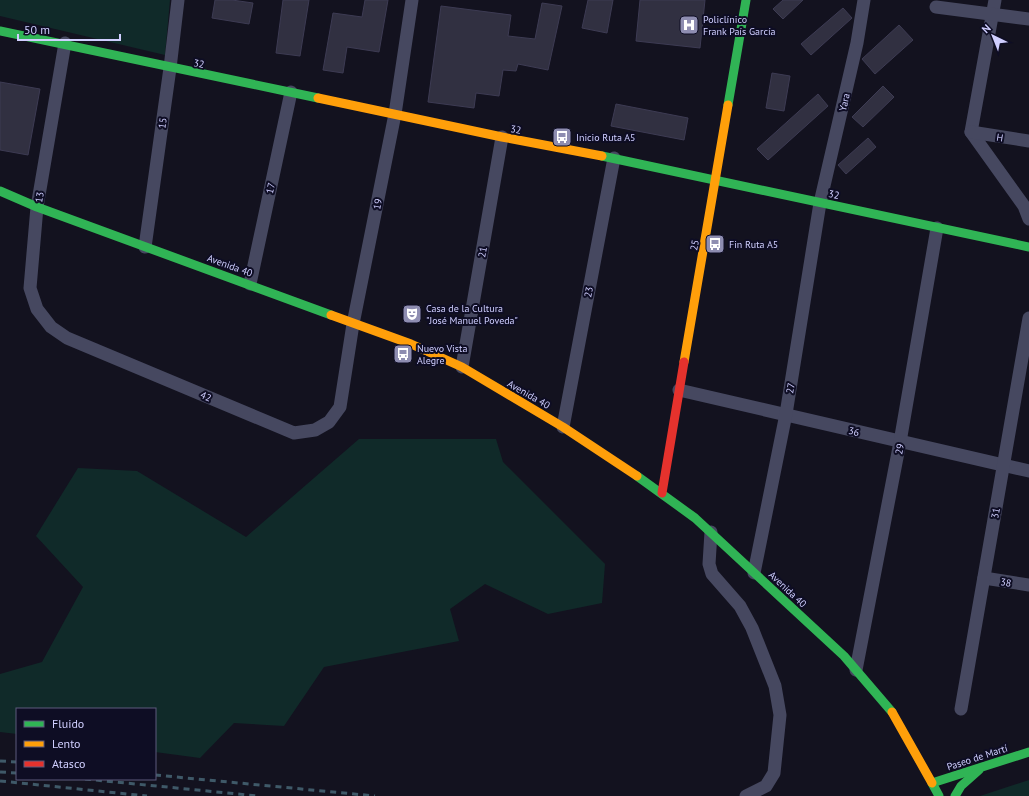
<svg xmlns="http://www.w3.org/2000/svg" width="1029" height="796" viewBox="0 0 1029 796" font-family="'PT Sans',sans-serif">
<style>
.green{fill:#102a29}
.building{fill:#313041;stroke:#3d3b53}
.lines{fill:none;stroke-linecap:round;stroke-linejoin:round}
.street{stroke:#464860;stroke-width:13}
.fast{stroke:#30b455;stroke-width:9}
.slow{stroke:#ff9f0a;stroke-width:9}
.jam{stroke:#e5322d;stroke-width:9}
.rail{stroke:#3f5968;stroke-width:3;stroke-dasharray:6 5;stroke-linecap:butt}
.labels{text-anchor:middle;stroke-width:4;stroke-linejoin:round;paint-order:stroke}
.poi-label{font-size:10px;fill:#d0cfff;stroke:#0e0d24;text-anchor:start}
.street-label{font-size:10px;fill:#d0cfff;stroke:#0e0d24}
</style>
<rect width="100%" height="100%" fill="#13121f"/>
<g class="green">
<polygon points="0,0 170,0 165,55 0,16"/>
<polygon points="359,439 496,439 503,462 605,564 602,603 548,614 485,584 450,609 459,641 324,667 284,726 234,723 200,758 155,752 155,709 17,709 17,734 0,732 0,674 42,662 83,587 36,536 78,468 137,471 246,537"/>
<polygon points="1029,780 1029,796 980,796"/>
</g>
<g class="building">
<polygon points="215,0 232,0 253,3 249,24 212,18"/>
<polygon points="283,0 309,0 300,56 276,53"/>
<polygon points="365,0 388,0 379,52 347,47 343,73 323,70 333,13 362,17"/>
<polygon points="588,0 613,0 607,33 582,28"/>
<polygon points="640,0 705,0 700,48 636,41"/>
<polygon points="783,0 803,0 783,19 773,9"/>
<polygon points="542,3 562,6 548,70 518,64 516,71 503,70 499,96 476,93 474,108 428,102 441,6 511,15 508,36 535,39"/>
<polygon points="843,8 852,18 811,55 801,44"/>
<polygon points="899,25 913,40 875,74 862,59"/>
<polygon points="772,73 790,76 784,111 766,108"/>
<polygon points="0,82 40,89 28,155 0,150"/>
<polygon points="883,86 894,97 863,127 852,117"/>
<polygon points="818,94 828,106 768,160 757,149"/>
<polygon points="616,104 688,118 684,140 611,126"/>
<polygon points="868,138 876,147 846,174 838,165"/>
</g>
<g class="lines">
<g class="street">
<polyline points="995,0 971,132 1024,206 1029,219"/>
<polyline points="936,7 1029,19"/>
<polyline points="65,43 37,207 30,288 37,309 51,327 67,338 294,433 315,430 329,422 340,407 353,324 395,114 412,0"/>
<polyline points="971,132 1029,141"/>
<polyline points="145,247 170,68 178,0"/>
<polyline points="250,284 291,92"/>
<polyline points="462,367 502,137"/>
<polyline points="679,390 1029,471"/>
<polyline points="563,427 614,158"/>
<polyline points="711,532 709,564 712,574 740,606 752,628 775,686 780,715 774,773 766,786 746,796"/>
<polyline points="754,573 786,414 820,203 857,43 864,0"/>
<polyline points="984,578 1029,585"/>
<polyline points="856,670 900,442 937,228"/>
<polyline points="961,709 1029,318"/>
</g>
<g class="fast">
<polyline points="0,31 318,98"/>
<polyline points="728,105 746,0"/>
<polyline points="602,156 1029,247"/>
<polyline points="0,191 37,207 331,315"/>
<polyline points="637,476 695,518 844,656 892,712"/>
<polyline points="939,796 932,783 1029,752"/>
<polyline points="955,796 961,786 979,770"/>
</g>
<g class="slow">
<polyline points="318,98 502,137 602,156"/>
<polyline points="331,315 411,344 462,367 563,427 637,476"/>
<polyline points="684,362 728,105"/>
<polyline points="892,712 932,783"/>
</g>
<polyline class="jam" points="662,493 684,362"/>
<g class="rail">
<polyline points="0,761 17,762"/>
<polyline points="0,772 17,773"/>
<polyline points="155,775 375,796"/>
<polyline points="85,779 258,796"/>
<polyline points="0,781 147,796"/>
</g>
</g>
<defs>
<symbol id="hospital-square" viewBox="-11 -11 22 22"><rect x="-9" y="-9" width="18" height="18" rx="4" fill="#8e8db1" stroke="#0e0d24"/><path d="M-5-5h3v3.5h4V-5h3V5h-3V1.5h-4V5h-3Z" fill="#fff"/></symbol>
<symbol id="bus-square" viewBox="-11 -11 22 22"><rect x="-9" y="-9" width="18" height="18" rx="4" fill="#8e8db1" stroke="#0e0d24"/><path d="M-5-6H5V4H4V6H2V4H-2V6H-4V4H-5ZM-3.5-4V0h7V-4ZM-3.5 1.2v1.5H-2V1.2ZM2 1.2v1.5H3.5V1.2Z" fill="#fff"/></symbol>
<symbol id="theatre-square" viewBox="-11 -11 22 22"><rect x="-9" y="-9" width="18" height="18" rx="4" fill="#8e8db1" stroke="#0e0d24"/><path d="M-5-5.5Q0-4 5-5.5V0Q5 5 0 6Q-5 5-5 0ZM-3.3-2.5H-1v1.5H-3.3ZM1-2.5H3.3v1.5H1ZM-2.8 1Q0 5.5 2.8 1Z" fill="#fff"/></symbol>
</defs>
<g fill-rule="evenodd">
<use href="#hospital-square" x="678" y="14" width="22" height="22"/>
<use href="#bus-square" x="551" y="126" width="22" height="22"/>
<use href="#bus-square" x="704" y="233" width="22" height="22"/>
<use href="#theatre-square" x="401" y="303" width="22" height="22"/>
<use href="#bus-square" x="392" y="343" width="22" height="22"/>
</g>
<g class="labels">
<g class="poi-label">
<text x="703" y="23">Policlínico<tspan x="703" dy="12">Frank País García</tspan></text>
<text x="576" y="141">Inicio Ruta A5</text>
<text x="729" y="248">Fin Ruta A5</text>
<text x="426" y="312">Casa de la Cultura<tspan x="426" dy="12">"José Manuel Poveda"</tspan></text>
<text x="417" y="352">Nuevo Vista<tspan x="417" dy="12">Alegre</tspan></text>
</g>
<g class="street-label">
<text transform="translate(199 63) rotate(11)" y="4">32</text>
<text transform="translate(844 102) rotate(-77)" y="4">Yara</text>
<text transform="translate(162 123) rotate(-82)" y="4">15</text>
<text transform="translate(516 129) rotate(9)" y="4">32</text>
<text transform="translate(1000 137) rotate(9)" y="4">H</text>
<text transform="translate(270 188) rotate(-78)" y="4">17</text>
<text transform="translate(834 194) rotate(12)" y="4">32</text>
<text transform="translate(39 197) rotate(-81)" y="4">13</text>
<text transform="translate(377 204) rotate(-79)" y="4">19</text>
<text transform="translate(694 245) rotate(-80)" y="4">25</text>
<text transform="translate(482 252) rotate(-80)" y="4">21</text>
<text transform="translate(230 265) rotate(20)" y="4">Avenida 40</text>
<text transform="translate(588 292) rotate(-79)" y="4">23</text>
<text transform="translate(790 388) rotate(-81)" y="4">27</text>
<text transform="translate(529 394) rotate(30)" y="4">Avenida 40</text>
<text transform="translate(206 396) rotate(23)" y="4">42</text>
<text transform="translate(854 431) rotate(14)" y="4">36</text>
<text transform="translate(899 449) rotate(-79)" y="4">29</text>
<text transform="translate(995 513) rotate(-80)" y="4">31</text>
<text transform="translate(1006 582) rotate(9)" y="4">38</text>
<text transform="translate(788 589) rotate(43)" y="4">Avenida 40</text>
<text transform="translate(977 757) rotate(-18)" y="4">Paseo de Martí</text>
</g>
</g>
<rect x="16" y="708" width="140" height="72" fill="#0e0d24" stroke="#5c5b7c"/>
<rect x="24" y="721" width="20" height="6" fill="#30b455" stroke="#5c5b7c"/>
<text x="52" y="728" font-size="12" fill="#d0cfff">Fluido</text>
<rect x="24" y="741" width="20" height="6" fill="#ff9f0a" stroke="#5c5b7c"/>
<text x="52" y="748" font-size="12" fill="#d0cfff">Lento</text>
<rect x="24" y="761" width="20" height="6" fill="#e5322d" stroke="#5c5b7c"/>
<text x="52" y="768" font-size="12" fill="#d0cfff">Atasco</text>
<g transform="translate(993 36) rotate(317)" stroke="#0e0d24" stroke-width="3" paint-order="stroke">
<path d="M0-3L7 15L0 10L-7 15Z" fill="#d0cfff"/>
<text y="-6" font-size="11" font-weight="bold" text-anchor="middle" fill="#d0cfff">N</text>
</g>
<path d="M18 34v6h102v-6" fill="none" stroke="#d0cfff" stroke-width="2"/>
<text x="24" y="34" font-size="12" fill="#d0cfff" stroke="#0e0d24" stroke-width="3" paint-order="stroke">50 m</text>
</svg>
